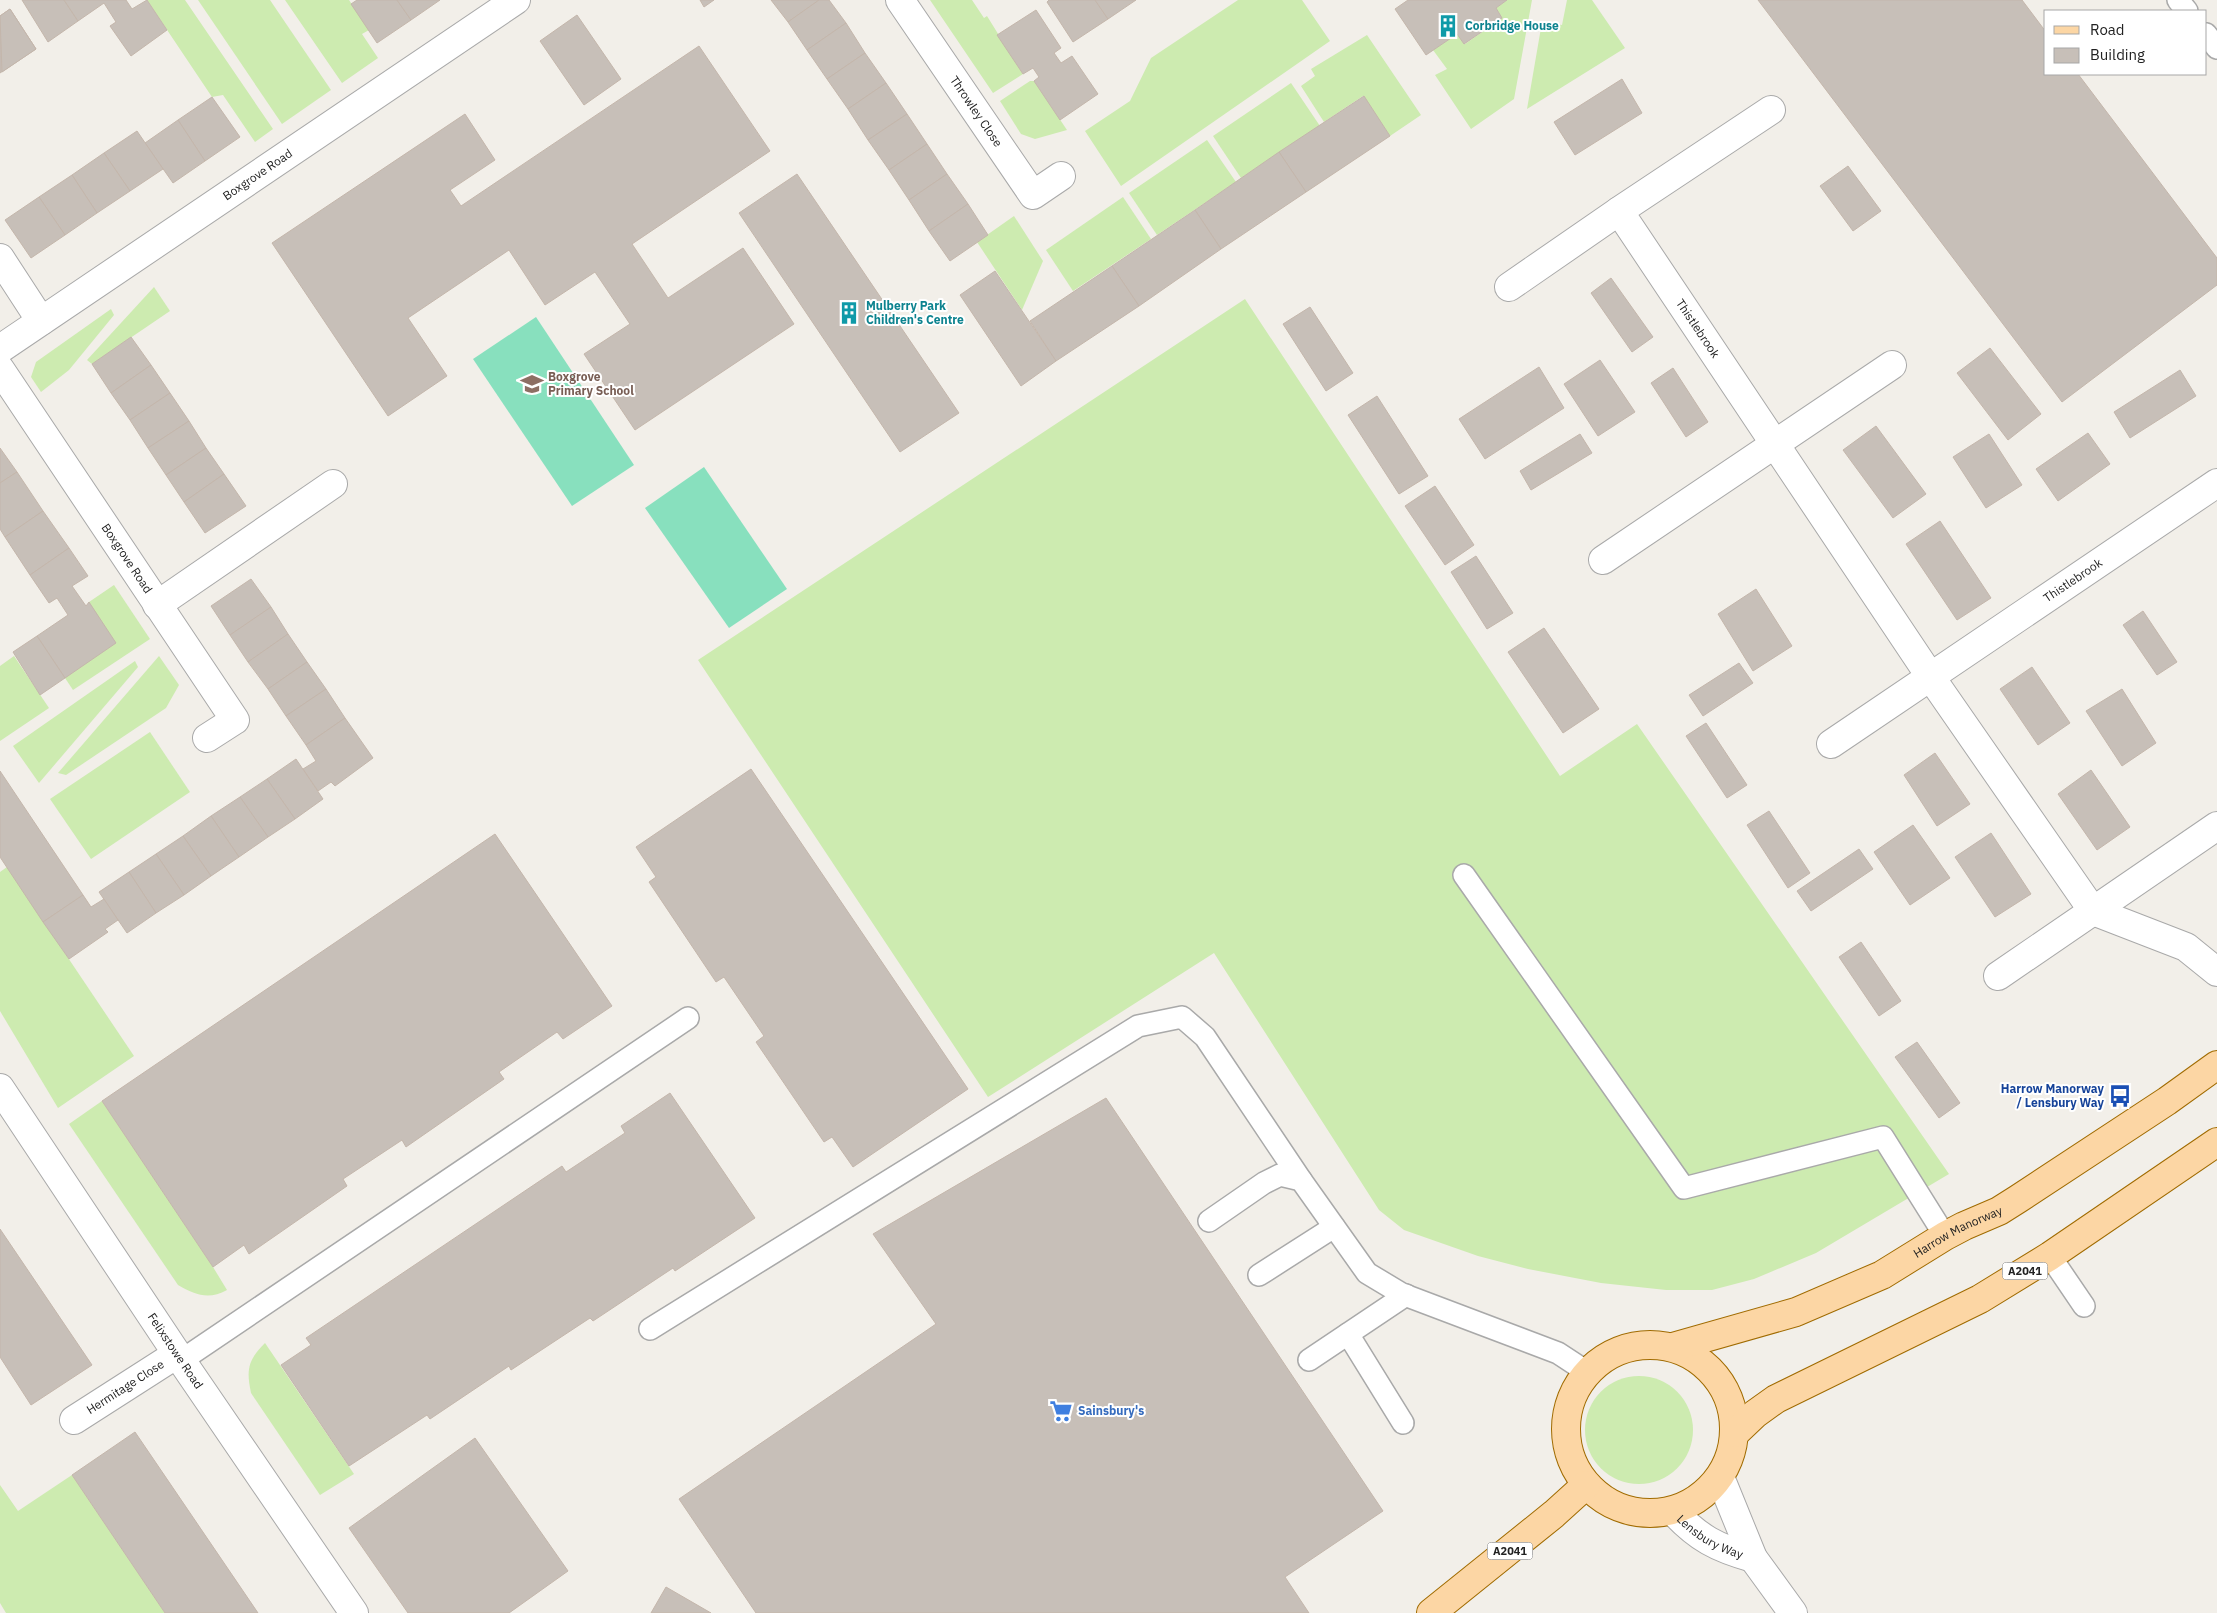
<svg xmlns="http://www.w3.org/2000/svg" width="2217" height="1613" viewBox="0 0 2217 1613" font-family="'IBM Plex Sans',sans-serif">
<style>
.grass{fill:#cdebb0}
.pitch{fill:#88e0be}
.building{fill:#c7bfb8;stroke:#c4b6ab}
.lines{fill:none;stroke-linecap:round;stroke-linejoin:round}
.lane-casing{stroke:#a9a9a9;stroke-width:24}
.street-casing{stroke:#a9a9a9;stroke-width:30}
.primary-casing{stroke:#a06b00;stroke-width:30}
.lane{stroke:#fff;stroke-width:21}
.street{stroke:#fff;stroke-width:28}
.primary{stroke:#fcd6a4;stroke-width:28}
.labels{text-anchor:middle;stroke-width:4;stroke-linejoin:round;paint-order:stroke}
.shield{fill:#fff;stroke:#646464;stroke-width:1}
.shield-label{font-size:11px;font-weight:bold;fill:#222}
.culture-label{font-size:12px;font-weight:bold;fill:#0d838f;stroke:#fff;text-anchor:start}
.street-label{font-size:12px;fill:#222;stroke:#fff}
.education-label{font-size:12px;font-weight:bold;fill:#785e54;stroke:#fff;text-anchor:start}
.transit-label{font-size:12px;font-weight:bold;fill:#164399;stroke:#fff;text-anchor:end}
.shop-label{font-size:12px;font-weight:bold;fill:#366cbe;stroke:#fff;text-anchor:start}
</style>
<rect width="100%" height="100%" fill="#f2efe9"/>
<g class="grass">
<polygon points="147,0 185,0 273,129 255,142 223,95 212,97"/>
<polygon points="198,0 270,0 331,90 282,124"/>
<polygon points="285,0 349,0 369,30 362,34 378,58 342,83"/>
<polygon points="930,0 972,0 984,18 987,16 1023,74 993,93"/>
<polygon points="1238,0 1302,0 1330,41 1121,186 1085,131 1130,101 1151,58"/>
<polygon points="1507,0 1532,0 1514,99 1471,129 1435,75 1447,69 1433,50 1457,34 1465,44 1502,18 1496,8"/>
<polygon points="1567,0 1592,0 1625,48 1527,109 1542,22 1562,25"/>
<polygon points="1367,35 1421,115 1390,136 1363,96 1324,122 1301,86 1315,76 1311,69"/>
<polygon points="1030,81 1034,81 1067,130 1035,139 1021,134 1000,101"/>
<polygon points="1291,83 1320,126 1241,178 1213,136"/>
<polygon points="1207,140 1236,182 1157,235 1129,193"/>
<polygon points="1123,197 1151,239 1073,291 1046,250"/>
<polygon points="1014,216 1043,261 1022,310 977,242"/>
<polygon points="154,287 170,311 92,364 87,360"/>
<polygon points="1245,299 1560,776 1637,724 1949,1174 1816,1253 1754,1279 1712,1290 1666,1290 1601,1283 1528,1269 1478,1256 1404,1230 1379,1210 1214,953 988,1097 698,660"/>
<polygon points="111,309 114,315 69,370 41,392 31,377 36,362"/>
<polygon points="114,585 150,639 73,690 65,678 89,602"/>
<polygon points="14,656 49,708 0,741 0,666"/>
<polygon points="159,656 179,685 166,708 66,775 58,773"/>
<polygon points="135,661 138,667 39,783 13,746"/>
<polygon points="150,732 190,792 91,859 50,799"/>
<polygon points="7,867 134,1056 58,1108 0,1011 0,872"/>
<path d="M102 1101 213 1267 227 1290C209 1300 195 1295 178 1285L69 1124Z"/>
<path d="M265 1343 354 1474 320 1495 251 1393C246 1369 248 1360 265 1343Z"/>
<circle cx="1639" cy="1430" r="54"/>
<polygon points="72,1475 165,1613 6,1613 0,1603 0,1485 18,1511"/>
</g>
<g class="pitch">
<polygon points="536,317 634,465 572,506 473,359"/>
<polygon points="704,467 787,589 729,628 645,508"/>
</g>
<g class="building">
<polygon points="22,0 64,0 78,21 48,42"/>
<polygon points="64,0 126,0 132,9 147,0 167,30 131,56 110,26 116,22 104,3 78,21"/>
<polygon points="357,0 397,0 411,20 377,43 351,4"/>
<polygon points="397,0 440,0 411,20"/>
<polygon points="700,0 714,0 704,7"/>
<polygon points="771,0 819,0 788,22"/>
<polygon points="819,0 829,0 846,23 807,50 788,22"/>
<polygon points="1049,0 1095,0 1108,19 1073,42 1047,2"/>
<polygon points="1095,0 1136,0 1108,19"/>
<polygon points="1408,0 1507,0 1496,8 1502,18 1464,44 1457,34 1426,55 1395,9"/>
<polygon points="1758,0 2022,0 2046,32 2046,74 2078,74 2217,258 2217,285 2062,402"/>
<polygon points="10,9 36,49 0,73 0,16"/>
<polygon points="10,9 36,49 2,72 0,16"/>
<polygon points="1036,10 1061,48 1054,53 1061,63 1072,56 1098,94 1060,120 1034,81 1039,77 1033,68 1023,74 997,35"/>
<polygon points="577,15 621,79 584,105 540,41"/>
<polygon points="846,23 865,53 827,79 807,50"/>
<polygon points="699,46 770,151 632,244 668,298 743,248 794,324 635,430 584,354 630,324 595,272 545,305 509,250 408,318 447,376 388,416 272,243 465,114 495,160 450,190 461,206"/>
<polygon points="865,53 886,83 848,109 827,79"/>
<polygon points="1622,79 1642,113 1575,155 1554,122"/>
<polygon points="886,83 907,114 868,140 848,109"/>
<polygon points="1364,96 1390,136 1306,192 1279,152"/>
<polygon points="212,97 240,137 205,161 178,120"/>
<polygon points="907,114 927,144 889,170 868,140"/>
<polygon points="178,120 205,161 173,183 145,143"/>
<polygon points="137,131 163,169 130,191 104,153"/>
<polygon points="927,144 947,174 909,200 889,170"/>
<polygon points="1279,152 1306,192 1221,249 1195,210"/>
<polygon points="104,153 130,191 97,213 72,175"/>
<polygon points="1848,166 1881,211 1853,231 1820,186"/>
<polygon points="797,174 959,413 900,452 739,213"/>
<polygon points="947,174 968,204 929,231 909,200"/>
<polygon points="72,175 97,213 65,235 39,197"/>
<polygon points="39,197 65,235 31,258 5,220"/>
<polygon points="968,204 988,235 950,261 929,231"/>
<polygon points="1195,210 1221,249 1139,306 1112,266"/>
<polygon points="1112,266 1139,306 1056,361 1030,321"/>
<polygon points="995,271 1056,361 1021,386 960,295"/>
<polygon points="1611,278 1653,337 1632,352 1591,293"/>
<polygon points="1310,307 1353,373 1326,391 1283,324"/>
<polygon points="131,337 151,365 111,393 92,364"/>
<polygon points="1990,348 2041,414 2008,440 1957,373"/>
<polygon points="1600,360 1635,412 1598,436 1564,384"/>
<polygon points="151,365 170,393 130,420 111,393"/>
<polygon points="1539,367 1564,408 1485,459 1459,419"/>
<polygon points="1673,368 1708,422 1686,437 1651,383"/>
<polygon points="2180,370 2196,396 2130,438 2114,412"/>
<polygon points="170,393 189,421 148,448 130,420"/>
<polygon points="1377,396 1428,476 1399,494 1348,415"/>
<polygon points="189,421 206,448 166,475 148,448"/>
<polygon points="1876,426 1926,494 1893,518 1843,450"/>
<polygon points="2088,433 2110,464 2058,501 2036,469"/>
<polygon points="1580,434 1592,453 1531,490 1520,471"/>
<polygon points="1989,434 2022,485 1986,508 1953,457"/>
<polygon points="0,448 17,472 0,483"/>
<polygon points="206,448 224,474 184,502 166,475"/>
<polygon points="17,472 43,511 5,537 0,529 0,483"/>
<polygon points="224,474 246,506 205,533 184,502"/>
<polygon points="1435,486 1474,545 1445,565 1405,506"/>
<polygon points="43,511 69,548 30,575 5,537"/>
<polygon points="1940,521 1991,598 1957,620 1906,544"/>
<polygon points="69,548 88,576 72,586 86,606 89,602 116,643 65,678 37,636 68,615 57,598 49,603 30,575"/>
<polygon points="1476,556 1513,613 1487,629 1451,572"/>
<polygon points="251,579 271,607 230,635 211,606"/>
<polygon points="1756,589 1792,646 1753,671 1718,614"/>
<polygon points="271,607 288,634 248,662 230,635"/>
<polygon points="2143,611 2177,662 2157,675 2123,625"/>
<polygon points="1544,628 1599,709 1563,733 1508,652"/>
<polygon points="288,634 307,662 268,689 248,662"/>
<polygon points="37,636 65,678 40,695 13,652"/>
<polygon points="307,662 326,689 286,716 268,689"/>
<polygon points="1739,663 1753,683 1703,716 1689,695"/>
<polygon points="2032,667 2070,723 2038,745 2000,689"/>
<polygon points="326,689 345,718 306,745 286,716"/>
<polygon points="2122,689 2156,743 2122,766 2086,711"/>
<polygon points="345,718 373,758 335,786 331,782 318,791 303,769 316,761 306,745"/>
<polygon points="1706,723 1747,785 1727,798 1686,736"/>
<polygon points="1935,753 1970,804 1937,826 1904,775"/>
<polygon points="296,759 323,799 295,819 267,779"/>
<polygon points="751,769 968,1089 853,1167 832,1137 824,1142 756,1042 764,1036 724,977 716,982 649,882 656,877 636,847"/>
<polygon points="2091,770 2130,827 2097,850 2058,794"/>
<polygon points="0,771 83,895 43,922 0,857"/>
<polygon points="267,779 295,819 268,837 240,797"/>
<polygon points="240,797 268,837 239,857 211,816"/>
<polygon points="1769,811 1810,873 1788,888 1747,825"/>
<polygon points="211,816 239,857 211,876 183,836"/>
<polygon points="1913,825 1950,878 1910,905 1874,852"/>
<polygon points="1991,833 2031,894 1995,917 1955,857"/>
<polygon points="495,834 612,1006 563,1039 557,1032 499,1072 504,1079 406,1147 402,1140 343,1179 347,1186 249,1254 244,1245 213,1267 102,1101"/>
<polygon points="183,836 211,876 184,895 156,854"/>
<polygon points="1859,849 1873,869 1811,911 1797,891"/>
<polygon points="156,854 184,895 156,913 129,872"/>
<polygon points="129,872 156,913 127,933 99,892"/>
<polygon points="83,895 91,907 104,899 118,920 105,929 108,932 69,959 43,922"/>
<polygon points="1861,942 1901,1001 1879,1016 1839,957"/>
<polygon points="1917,1042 1960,1103 1939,1118 1895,1057"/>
<polygon points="670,1093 755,1218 675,1271 673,1268 593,1321 590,1318 511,1370 509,1366 430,1419 427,1415 349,1466 281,1365 311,1345 306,1338 562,1166 566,1172 625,1133 621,1126"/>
<polygon points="1106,1098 1383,1511 1285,1577 1309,1613 756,1613 679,1499 936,1324 873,1234"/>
<polygon points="0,1229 92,1365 31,1405 0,1357"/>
<polygon points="135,1432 258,1613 165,1613 72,1475"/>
<polygon points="475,1438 568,1571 509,1613 408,1613 349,1528"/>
<polygon points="666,1587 711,1613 651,1613"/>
</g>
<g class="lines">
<defs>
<g id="lane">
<polyline points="2178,0 2187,11"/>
<polyline points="2206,34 2217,48"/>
<polyline points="1464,875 1684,1188 1883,1137 1945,1236"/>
<polyline points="1209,1221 1264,1183 1280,1175 1301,1180 1367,1273 1402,1294 1558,1353 1587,1372"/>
<polyline points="2050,1256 2084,1306"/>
<polyline points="1259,1275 1334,1227"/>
<polyline points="650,1329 1138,1026 1182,1017 1205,1037 1301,1180"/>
<polyline points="1348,1334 1403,1423"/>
<polyline points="182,1360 688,1018"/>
<polyline points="1309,1360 1406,1295"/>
</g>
<g id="street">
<path id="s1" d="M900 0 1033 195 1061 176"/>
<path id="s2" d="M1771 110 1619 211 1930 676 2093 911 2186 947 2217 972"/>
<polyline points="0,258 41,321"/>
<polyline points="1509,287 1619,211"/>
<path id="s3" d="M0 349 516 0"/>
<path id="s4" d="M0 369 235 720 207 738"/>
<polyline points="1603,560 1892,365"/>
<polyline points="157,605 333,484"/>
<path id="s5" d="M1831 744 2217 483"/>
<polyline points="1998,976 2217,826"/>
<path id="s6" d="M0 1088 177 1354 354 1613"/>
<path id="s7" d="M74 1420 177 1354"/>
<polyline points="1720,1477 1753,1558 1793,1613"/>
<path id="s8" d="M1673 1511C1698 1538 1717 1548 1753 1558"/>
</g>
<g id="primary">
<circle cx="1650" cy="1429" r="84"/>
<path id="s9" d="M1673 1347 1796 1312 1882 1275 1945 1236 1964 1226 1999 1211 2018 1199 2167 1101 2217 1065"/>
<polyline points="1735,1433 1755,1414 1776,1399 1980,1299 2050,1256 2217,1142"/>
<polyline points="1431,1613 1554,1514 1586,1485"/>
</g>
</defs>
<use href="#lane" class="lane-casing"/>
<use href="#street" class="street-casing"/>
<use href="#primary" class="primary-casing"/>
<use href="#lane" class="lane"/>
<use href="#street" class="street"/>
<use href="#primary" class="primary"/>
</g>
<defs>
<symbol id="building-bare" viewBox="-9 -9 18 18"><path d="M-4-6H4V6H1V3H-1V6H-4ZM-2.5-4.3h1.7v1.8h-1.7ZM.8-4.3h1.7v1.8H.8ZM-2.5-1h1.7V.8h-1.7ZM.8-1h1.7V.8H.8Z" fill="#0f9aa8" stroke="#fff" stroke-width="2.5" paint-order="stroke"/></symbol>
<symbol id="school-bare" viewBox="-9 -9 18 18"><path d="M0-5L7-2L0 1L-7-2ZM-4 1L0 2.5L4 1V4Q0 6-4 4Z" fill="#8d6e63" stroke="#fff" stroke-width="2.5" paint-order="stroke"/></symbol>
<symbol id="bus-bare" viewBox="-9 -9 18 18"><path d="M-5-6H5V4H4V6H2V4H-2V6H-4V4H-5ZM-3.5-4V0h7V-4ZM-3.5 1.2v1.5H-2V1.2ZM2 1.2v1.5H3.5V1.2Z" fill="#1a4fb4" stroke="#fff" stroke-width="2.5" paint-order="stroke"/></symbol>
<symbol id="supermarket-bare" viewBox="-9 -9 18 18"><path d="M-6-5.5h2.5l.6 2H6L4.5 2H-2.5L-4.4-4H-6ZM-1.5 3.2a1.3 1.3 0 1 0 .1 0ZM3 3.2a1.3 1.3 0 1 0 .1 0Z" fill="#3f7fe0" stroke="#fff" stroke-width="2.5" paint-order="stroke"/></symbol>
</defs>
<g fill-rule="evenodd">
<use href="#building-bare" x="1432" y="10" width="32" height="32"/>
<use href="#building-bare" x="833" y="297" width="32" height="32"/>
<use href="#school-bare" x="516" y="368" width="32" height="32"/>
<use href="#bus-bare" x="2104" y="1080" width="32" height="32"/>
<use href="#supermarket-bare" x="1045" y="1395" width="32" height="32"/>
</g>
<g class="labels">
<g class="shield">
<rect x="2002.5" y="1262.5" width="45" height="17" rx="4"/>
<rect x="1487.5" y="1542.5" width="45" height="17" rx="4"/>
</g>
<g class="shield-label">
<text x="2025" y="1275">A2041</text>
<text x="1510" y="1555">A2041</text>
</g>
<g class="culture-label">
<text x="1465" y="30">Corbridge House</text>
<text x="866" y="310">Mulberry Park<tspan x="866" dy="14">Children's Centre</tspan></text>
</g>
<g class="street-label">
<text dy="4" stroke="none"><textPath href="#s1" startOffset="135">Throwley Close</textPath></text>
<text dy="4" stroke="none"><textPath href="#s3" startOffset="311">Boxgrove Road</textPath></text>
<text dy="4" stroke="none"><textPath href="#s2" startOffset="324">Thistlebrook</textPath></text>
<text dy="4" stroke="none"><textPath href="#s4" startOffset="228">Boxgrove Road</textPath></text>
<text dy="4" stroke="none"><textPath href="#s5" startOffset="292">Thistlebrook</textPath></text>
<text dy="4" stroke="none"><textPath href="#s9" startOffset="309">Harrow Manorway</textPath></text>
<text dy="4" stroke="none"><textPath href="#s6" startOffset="316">Felixstowe Road</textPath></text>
<text dy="4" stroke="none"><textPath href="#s7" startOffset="61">Hermitage Close</textPath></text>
<text dy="4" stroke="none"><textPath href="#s8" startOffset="46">Lensbury Way</textPath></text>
</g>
<g class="education-label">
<text x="548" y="381">Boxgrove<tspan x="548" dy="14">Primary School</tspan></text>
</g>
<g class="transit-label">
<text x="2104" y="1093">Harrow Manorway<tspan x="2104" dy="14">/ Lensbury Way</tspan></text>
</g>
<g class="shop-label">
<text x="1078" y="1415">Sainsbury's</text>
</g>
</g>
<rect x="2044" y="10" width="162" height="65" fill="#ffffff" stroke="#a7a7a7"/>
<rect x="2054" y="26" width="25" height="8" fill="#fcd6a4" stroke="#a7a7a7"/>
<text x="2090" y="35" font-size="15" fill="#222222">Road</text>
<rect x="2054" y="48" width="25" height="15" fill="#c7bfb8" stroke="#a7a7a7"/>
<text x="2090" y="60" font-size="15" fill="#222222">Building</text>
</svg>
